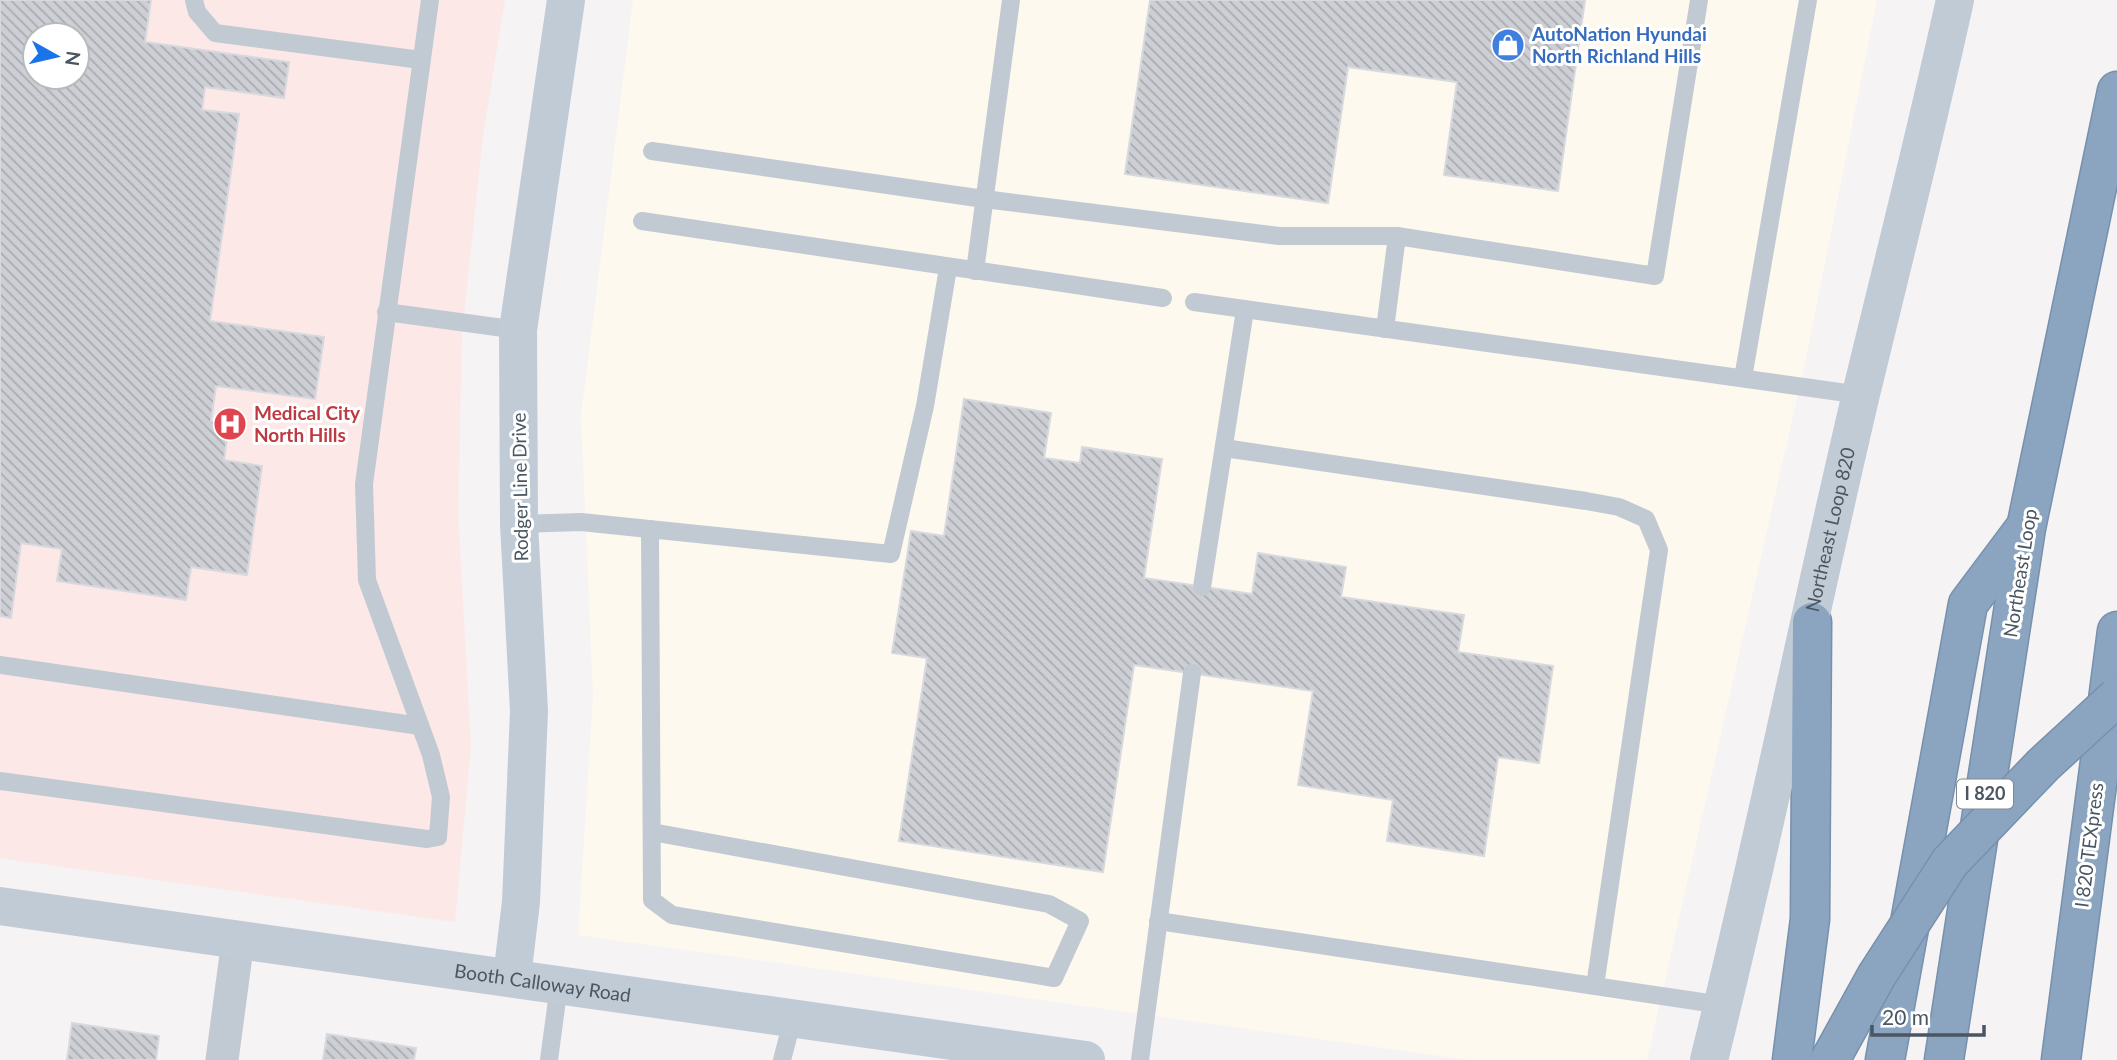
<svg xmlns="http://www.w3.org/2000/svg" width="2117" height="1060" viewBox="0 0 2117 1060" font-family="Lato,sans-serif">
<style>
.commercial{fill:#fdf9ef}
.medical{fill:#fce8e6;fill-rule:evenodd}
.building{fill:url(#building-back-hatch);stroke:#d7d9de;stroke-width:2;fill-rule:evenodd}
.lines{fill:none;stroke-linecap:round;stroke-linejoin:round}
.highway-casing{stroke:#7690ad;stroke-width:41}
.lane{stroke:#c1cad2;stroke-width:18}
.street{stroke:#c1cad2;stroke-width:33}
.secondary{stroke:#c1cbd6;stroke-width:38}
.highway{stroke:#8ba5c1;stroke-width:38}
.highway-bridge-casing{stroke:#7690ad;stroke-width:41;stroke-linecap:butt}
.highway-bridge{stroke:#8ba5c1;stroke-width:38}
.labels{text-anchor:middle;stroke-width:6;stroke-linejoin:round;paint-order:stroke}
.shield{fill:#fff;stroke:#808990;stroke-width:2}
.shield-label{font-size:18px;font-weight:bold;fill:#4a5661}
.shop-label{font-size:19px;font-weight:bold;fill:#366cbe;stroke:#fff;text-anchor:start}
.health-label{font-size:19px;font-weight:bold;fill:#be3a42;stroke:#fff;text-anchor:start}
.street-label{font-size:19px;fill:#4a5661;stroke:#fff}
</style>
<defs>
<pattern id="building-back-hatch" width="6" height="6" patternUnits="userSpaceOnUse" patternTransform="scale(1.75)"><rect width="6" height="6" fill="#cdcfd5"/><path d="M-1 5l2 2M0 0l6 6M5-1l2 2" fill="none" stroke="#a8abb0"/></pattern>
</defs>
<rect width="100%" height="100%" fill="#f5f3f3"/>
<polygon class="commercial" points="633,0 1877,0 1806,359 1647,1060 1468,1060 578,935 593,695 581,416"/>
<path class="medical" d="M0 0H505L483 135 462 333 458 514 471 746 455 922 0 858ZM35 35H77V77H35Z"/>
<g class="building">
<path d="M0 0H151L145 42 289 62 284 98 205 87 202 110 239 114 210 321 324 337 315 399 216 386 211 421 229 424 224 460 262 466 247 575 191 567 186 600 57 581 62 549 21 543 11 618 0 616ZM35 35H77V77H35Z"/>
<polygon points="1150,0 1585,0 1558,191 1444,175 1457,82 1348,67 1328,203 1125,174"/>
<polygon points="964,399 1051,413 1044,458 1080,463 1082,447 1162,459 1144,578 1252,594 1258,553 1346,567 1341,597 1464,615 1458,652 1553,666 1539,763 1498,757 1484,856 1387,841 1393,800 1298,785 1313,691 1134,665 1103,872 899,841 927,658 892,653 911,531 944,536"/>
<polygon points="72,1023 159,1036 156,1060 67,1060"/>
<polygon points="327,1034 416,1048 414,1060 323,1060"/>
</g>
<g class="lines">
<defs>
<g id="highway">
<polyline points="1792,1060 1810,919 1812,622"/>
<polyline points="1885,1060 1968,604 2022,532"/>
<polyline points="1944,1060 2026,528 2117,91"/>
<polyline points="2061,1060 2117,631"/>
</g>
</defs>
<use href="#highway" class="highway-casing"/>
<g class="lane">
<polyline points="194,0 197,12 215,33 421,60"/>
<polyline points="652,151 984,199 1279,236 1397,236 1655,276 1699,0"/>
<polyline points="642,221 1163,298"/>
<polyline points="975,271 1011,0"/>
<polyline points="1194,302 1861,395"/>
<polyline points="386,312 518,330"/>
<polyline points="1385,329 1397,236"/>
<polyline points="1743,378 1808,0"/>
<polyline points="1224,448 1586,501 1619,507 1646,519 1659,550 1595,986"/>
<polyline points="519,524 581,522 891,554 925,406 948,268"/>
<polyline points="650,529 652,900 672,915 1054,978 1080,921 1049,904 652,832"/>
<polyline points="1202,587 1245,310"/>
<polyline points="0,665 420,726"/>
<polyline points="0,781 427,839 438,837 441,797 431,755 367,580 364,484 430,0"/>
<polyline points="1158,921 1722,1005"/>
<polyline points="549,1060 559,985"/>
<polyline points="782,1060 793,1018"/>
<polyline points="1140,1060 1192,673"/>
</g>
<polyline class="street" points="222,1060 238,940"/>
<g class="secondary">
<path id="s1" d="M0 906 1086 1060"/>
<polyline points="512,977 521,902 529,711 519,524 518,330 566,0"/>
<path id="s2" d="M1709 1060C1764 839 1809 615 1861 394 1893 262 1926 132 1955 0"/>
</g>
<use href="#highway" class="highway"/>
<defs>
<polyline id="highway-bridge" points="1830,1060 1877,975 1950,862 2043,765 2117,697"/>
</defs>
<use href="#highway-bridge" class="highway-bridge-casing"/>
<use href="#highway-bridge" class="highway-bridge"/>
</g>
<defs>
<symbol id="shop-disc" viewBox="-11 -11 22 22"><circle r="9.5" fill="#3f7fe0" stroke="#fff"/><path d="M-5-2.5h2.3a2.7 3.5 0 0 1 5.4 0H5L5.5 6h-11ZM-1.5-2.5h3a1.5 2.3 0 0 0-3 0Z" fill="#fff"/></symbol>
<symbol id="hospital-disc" viewBox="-11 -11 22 22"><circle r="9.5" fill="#e0444e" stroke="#fff"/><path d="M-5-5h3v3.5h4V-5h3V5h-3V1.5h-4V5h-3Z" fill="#fff"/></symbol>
</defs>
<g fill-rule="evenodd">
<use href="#shop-disc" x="1489" y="26" width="38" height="38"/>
<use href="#hospital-disc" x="211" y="405" width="38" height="38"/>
</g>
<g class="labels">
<rect class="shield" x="1957" y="779.5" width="56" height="29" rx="5"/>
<g class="shield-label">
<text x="1985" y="800">I 820</text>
</g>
<g class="shop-label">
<text x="1532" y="41">AutoNation Hyundai<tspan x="1532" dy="22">North Richland Hills</tspan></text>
</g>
<g class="health-label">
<text x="254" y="420">Medical City<tspan x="254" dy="22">North Hills</tspan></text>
</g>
<g class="street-label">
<text transform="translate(520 487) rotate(-91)" y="7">Rodger Line Drive</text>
<text dy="7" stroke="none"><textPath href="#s2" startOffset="544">Northeast Loop 820</textPath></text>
<text transform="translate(2020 573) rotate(-81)" y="7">Northeast Loop</text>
<text transform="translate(2089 845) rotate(-83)" y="7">I 820 TEXpress</text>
<text dy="7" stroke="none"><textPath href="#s1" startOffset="548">Booth Calloway Road</textPath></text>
</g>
</g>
<g transform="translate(56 56) rotate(98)"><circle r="33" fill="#ffffff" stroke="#b7bbc0" stroke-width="2"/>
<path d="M0-5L12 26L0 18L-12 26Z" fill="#1a73e8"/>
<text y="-10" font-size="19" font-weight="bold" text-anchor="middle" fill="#4a5661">N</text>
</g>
<path d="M1872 1025v10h112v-10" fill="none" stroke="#4a5661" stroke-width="3.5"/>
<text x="1882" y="1025" font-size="21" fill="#4a5661" stroke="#ffffff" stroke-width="5" paint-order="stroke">20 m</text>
</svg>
